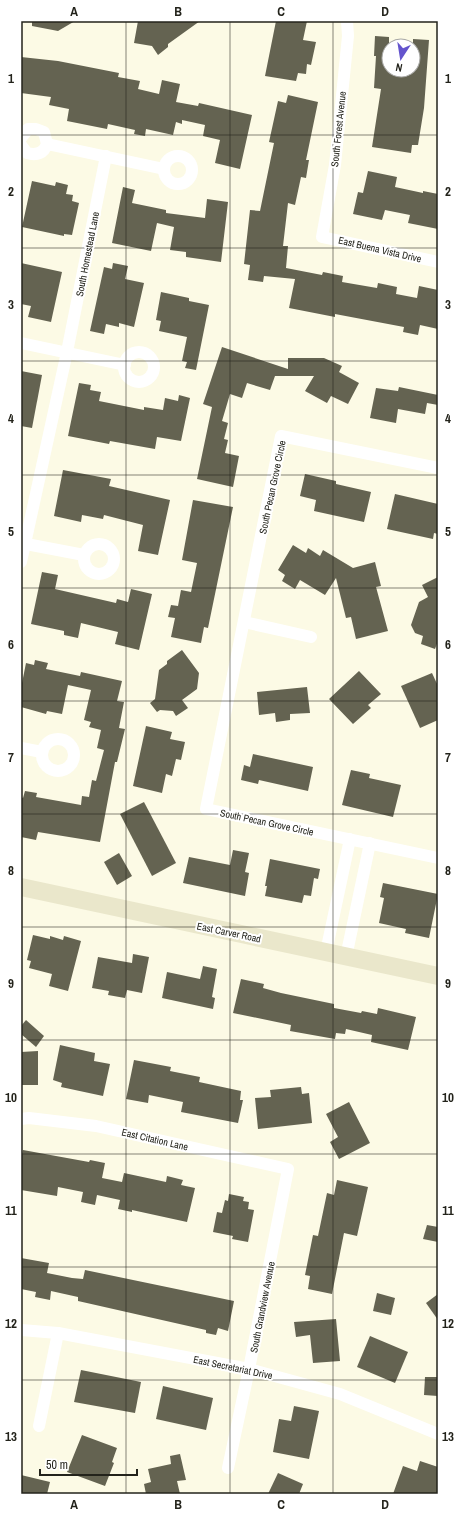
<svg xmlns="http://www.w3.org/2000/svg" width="459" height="1515" viewBox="0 0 459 1515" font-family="'Archivo Narrow',sans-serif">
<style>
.building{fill:#646351}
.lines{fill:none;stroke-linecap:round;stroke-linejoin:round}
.street{stroke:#fff;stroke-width:12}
.secondary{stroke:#eae7cb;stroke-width:18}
.grid{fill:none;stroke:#23231b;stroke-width:1;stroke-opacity:0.55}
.labels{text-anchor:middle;stroke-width:4;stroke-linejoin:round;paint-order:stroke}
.street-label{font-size:10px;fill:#23231b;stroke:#fff}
.neatline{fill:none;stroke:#23231b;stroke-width:1.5}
.grid-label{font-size:13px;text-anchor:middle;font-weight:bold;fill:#23231b}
</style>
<rect width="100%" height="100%" fill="#fcfae5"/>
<g class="building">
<polygon points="32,21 75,21 58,31 32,26"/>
<polygon points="138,21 200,21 168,44 168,47 158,55 152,46 134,43"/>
<polygon points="276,21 307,21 303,40 316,42 311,65 307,64 306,74 298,73 296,81 265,76"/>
<polygon points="375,36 389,37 389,70 413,70 413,39 429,40 424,108 418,145 412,145 411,153 372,147 381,89 374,88 376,56 374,56"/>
<polygon points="21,57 58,61 119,73 118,77 140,81 138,89 159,94 162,80 180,84 176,102 198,106 199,103 252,115 240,169 215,163 220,140 203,136 205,125 182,120 182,124 176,122 173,135 146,129 145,136 134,134 135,130 108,124 107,129 67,121 69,109 49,105 51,97 21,93"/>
<polygon points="288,95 318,102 306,160 309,160 306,178 301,177 295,205 288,203 283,246 288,246 286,268 322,275 323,272 343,276 342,282 377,288 378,283 397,287 396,294 417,298 419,286 438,290 438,329 420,325 418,335 403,332 404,327 335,314 335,317 289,308 295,279 264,276 263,282 248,280 250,265 244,264 250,210 260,211 274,143 269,142 278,101 286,103"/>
<polygon points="368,171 397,177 395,187 423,193 423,191 438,194 438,229 408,223 410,215 385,210 382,220 353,214 358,192 363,193"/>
<polygon points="32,181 55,186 56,182 68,185 66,194 73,195 72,201 79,203 72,235 64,234 64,236 22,227"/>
<polygon points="123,187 135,190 132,203 166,210 166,213 205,218 207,199 228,202 221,262 186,257 186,252 170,250 174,227 157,223 151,251 112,243"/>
<polygon points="21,263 62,272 51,322 28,317 31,306 21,304"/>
<polygon points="113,263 128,266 125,279 144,283 134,327 119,323 119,327 106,324 104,334 90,331 104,267 112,269"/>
<polygon points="161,292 189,298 189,301 209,305 196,370 185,368 187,362 182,361 187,337 159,331 161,321 156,320"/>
<polygon points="222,347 288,369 288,358 324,358 342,366 339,372 359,383 348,404 331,396 327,403 305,391 314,376 275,376 270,390 247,383 242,398 230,394 222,421 228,423 224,439 228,440 225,453 239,456 233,487 197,479 212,407 203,404"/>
<polygon points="21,371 42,375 32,428 21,426"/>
<polygon points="79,383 91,385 90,390 101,392 99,401 144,410 144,407 163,410 165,398 178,401 179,395 190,398 181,441 157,437 155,449 110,441 109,444 68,436"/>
<polygon points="399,387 438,395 438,405 427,403 425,414 398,409 396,423 370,418 376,388 398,391"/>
<polygon points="63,470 111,479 109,486 170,500 158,555 138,551 143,525 104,515 103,519 82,515 81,522 54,516"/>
<polygon points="305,474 336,481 336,484 371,492 364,522 314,511 316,500 300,496"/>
<polygon points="395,494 438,504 438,534 434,533 433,539 387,529"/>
<polygon points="193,500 233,507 208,628 204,627 201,643 171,637 175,618 168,617 171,605 178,606 181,590 191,592 197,563 182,560"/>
<polygon points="293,545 306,553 308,548 320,556 323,550 353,568 375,562 381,586 376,587 388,631 356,639 351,617 346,618 336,578 325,595 300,580 295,589 282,581 285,575 278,570"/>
<polygon points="42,572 58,575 55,589 116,603 117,599 128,602 131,589 152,594 139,650 115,644 118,632 81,623 78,638 64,635 64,631 31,624"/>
<polygon points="438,577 438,641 435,649 421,644 423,636 415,633 411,625 419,602 428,597 422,585"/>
<polygon points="182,650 199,673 197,689 182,700 188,708 176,716 173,711 160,710 157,712 150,703 155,699 159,670 167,664 167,661"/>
<polygon points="35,660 48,663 46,669 80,676 81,672 122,681 117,701 124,702 119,728 125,729 117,762 115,762 100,842 38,832 36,840 21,837 21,797 23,798 25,791 37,793 36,797 81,805 82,796 89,797 92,780 96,781 104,750 97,748 101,730 89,727 91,722 84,720 91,690 68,685 62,714 47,711 46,714 21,707 21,688 26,663 34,665"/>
<polygon points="359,671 381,694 368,705 371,708 353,724 329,699"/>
<polygon points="432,673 438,686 438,720 420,728 401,686"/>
<polygon points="307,687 310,713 290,714 290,720 276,722 275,713 259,715 257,692"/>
<polygon points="146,726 172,732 170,739 185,742 181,760 176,759 172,776 166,774 162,793 133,786"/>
<polygon points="253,754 313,767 308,791 259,780 258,784 241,780 244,765 250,767"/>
<polygon points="351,770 370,774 369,778 401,785 393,817 342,805"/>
<polygon points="144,802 176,863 152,876 120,814"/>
<polygon points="233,850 249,853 245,872 249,873 245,896 183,883 189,857 230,865"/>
<polygon points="119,853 132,876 117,885 104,862"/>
<polygon points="270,859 320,869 318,879 314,878 311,896 304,895 302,903 265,896 267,886 265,886"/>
<polygon points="383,883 438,894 429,938 405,933 406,929 379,923 384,898 380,897"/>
<polygon points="33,935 50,939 50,936 63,940 64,936 81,941 68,991 49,986 52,974 29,968 31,961 27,960"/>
<polygon points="133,954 149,957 142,993 127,990 125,998 108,995 109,991 92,988 98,957 132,963"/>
<polygon points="203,966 217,969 212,997 215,998 213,1009 162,998 167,972 200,979"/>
<polygon points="241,979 264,984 263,988 281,993 334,1004 334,1008 361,1013 362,1011 377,1014 378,1008 416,1017 408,1050 371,1042 372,1035 346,1029 345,1034 336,1033 335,1039 290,1031 291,1025 233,1013"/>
<polygon points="26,1020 44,1036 36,1047 21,1034 21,1026"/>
<polygon points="60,1045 95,1053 94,1061 110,1064 103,1096 61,1087 62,1083 53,1080"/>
<polygon points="38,1051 38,1085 21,1085 21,1052"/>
<polygon points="134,1060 171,1067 170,1071 200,1077 199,1082 241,1091 240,1100 243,1100 238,1123 181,1112 183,1102 149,1095 148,1103 126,1099"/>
<polygon points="301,1087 302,1094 309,1093 312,1123 258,1129 255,1098 271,1097 270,1090"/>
<polygon points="349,1102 370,1143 339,1159 330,1142 338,1137 326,1114"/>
<polygon points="23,1150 89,1162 90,1160 105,1163 102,1178 122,1182 124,1173 166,1182 167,1176 183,1180 181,1185 195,1188 187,1222 132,1210 132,1212 118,1209 120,1200 97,1195 95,1205 81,1202 83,1192 58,1187 57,1196 21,1190 21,1160"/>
<polygon points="337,1180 368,1187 357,1236 344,1233 332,1294 308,1289 310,1276 305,1275 313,1235 318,1236 327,1193 334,1195"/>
<polygon points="229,1194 244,1197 243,1201 249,1202 248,1209 254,1210 248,1242 232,1239 233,1236 213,1232 217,1212 222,1213 225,1200 228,1201"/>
<polygon points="427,1225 438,1227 438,1242 423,1239"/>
<polygon points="21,1258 49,1263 47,1273 72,1278 83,1279 85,1270 234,1301 228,1331 218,1328 216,1335 206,1333 206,1330 78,1301 78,1297 51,1291 50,1300 35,1297 36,1292 21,1289"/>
<polygon points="377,1293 395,1298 391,1315 373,1311"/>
<polygon points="438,1294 438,1320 426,1303"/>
<polygon points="336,1319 340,1361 313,1363 310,1335 296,1337 294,1322"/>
<polygon points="370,1336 408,1352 395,1383 357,1367"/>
<polygon points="81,1370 141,1382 135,1413 74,1402"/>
<polygon points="425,1377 438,1377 438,1396 424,1395"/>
<polygon points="163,1386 213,1398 206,1430 156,1419"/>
<polygon points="294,1406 319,1411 309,1459 273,1452 279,1419 291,1421"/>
<polygon points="82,1435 117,1448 112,1462 114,1463 105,1486 67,1472"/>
<polygon points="180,1454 186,1480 177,1481 180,1494 146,1494 144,1484 151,1482 148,1469 171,1464 170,1456"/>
<polygon points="420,1461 438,1467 438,1494 393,1494 403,1466 417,1471"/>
<polygon points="278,1473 303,1484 299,1494 268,1494"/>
<polygon points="21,1475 50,1482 47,1494 21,1494"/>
</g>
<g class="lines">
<g class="street">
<polyline points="347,21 348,36 335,165 322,237 438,262"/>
<path d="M21 138 28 129H36L44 132 47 144C44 153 37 156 27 153L21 145"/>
<polyline points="47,144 164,169"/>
<circle cx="178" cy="170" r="14"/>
<polyline points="21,343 125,365"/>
<circle cx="139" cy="367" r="15"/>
<polyline points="438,468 281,436 206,809 438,858"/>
<polyline points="21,543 84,555"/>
<circle cx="99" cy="559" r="15"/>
<polyline points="21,562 67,352 106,156"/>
<polyline points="244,622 311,637"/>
<circle cx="58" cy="755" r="16"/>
<polyline points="21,748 42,752"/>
<polyline points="326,952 350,839"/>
<polyline points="346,957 370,843"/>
<polyline points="21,1119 29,1118 96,1126 288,1169 249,1369 228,1468"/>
<polyline points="21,1330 58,1333 249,1369 340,1394 438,1434"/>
<polyline points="39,1426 58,1333"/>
</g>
<polyline class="secondary" points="21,887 438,976"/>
</g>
<path class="grid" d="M126 21V1494M230 21V1494M333 21V1494M21 135H438M21 248H438M21 361H438M21 475H438M21 588H438M21 701H438M21 814H438M21 927H438M21 1040H438M21 1154H438M21 1267H438M21 1380H438"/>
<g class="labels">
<g class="street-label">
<text transform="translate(338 129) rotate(-84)" y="4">South Forest Avenue</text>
<text transform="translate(380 249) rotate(13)" y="4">East Buena Vista Drive</text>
<text transform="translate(87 254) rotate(-79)" y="4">South Homestead Lane</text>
<text transform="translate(272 487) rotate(-78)" y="4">South Pecan Grove Circle</text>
<text transform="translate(267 822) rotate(12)" y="4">South Pecan Grove Circle</text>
<text transform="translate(229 932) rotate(12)" y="4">East Carver Road</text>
<text transform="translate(155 1139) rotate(13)" y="4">East Citation Lane</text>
<text transform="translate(262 1307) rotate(-79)" y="4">South Grandview Avenue</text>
<text transform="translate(233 1367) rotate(12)" y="4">East Secretariat Drive</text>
</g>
</g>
<rect width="459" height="1515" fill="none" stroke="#ffffff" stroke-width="44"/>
<g transform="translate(401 58) rotate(192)"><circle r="19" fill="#ffffff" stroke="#a7a7a4"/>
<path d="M0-3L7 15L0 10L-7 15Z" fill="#6454cd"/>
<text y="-6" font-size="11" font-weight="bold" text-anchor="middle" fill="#23231b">N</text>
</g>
<path d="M40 1469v6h97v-6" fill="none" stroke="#23231b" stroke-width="2"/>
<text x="46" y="1469" font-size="12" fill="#23231b" stroke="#ffffff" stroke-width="3" paint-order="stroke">50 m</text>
<rect x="22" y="22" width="415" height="1471" class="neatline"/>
<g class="grid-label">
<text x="74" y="16">A</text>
<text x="178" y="16">B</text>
<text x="281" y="16">C</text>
<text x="385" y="16">D</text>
<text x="11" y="83">1</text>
<text x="448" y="83">1</text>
<text x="11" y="196">2</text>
<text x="448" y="196">2</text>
<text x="11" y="309">3</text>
<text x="448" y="309">3</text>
<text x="11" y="423">4</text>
<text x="448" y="423">4</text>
<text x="11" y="536">5</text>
<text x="448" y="536">5</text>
<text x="11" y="649">6</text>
<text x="448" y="649">6</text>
<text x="11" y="762">7</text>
<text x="448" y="762">7</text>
<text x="11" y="875">8</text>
<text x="448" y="875">8</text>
<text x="11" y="988">9</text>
<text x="448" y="988">9</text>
<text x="11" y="1102">10</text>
<text x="448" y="1102">10</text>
<text x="11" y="1215">11</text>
<text x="448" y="1215">11</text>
<text x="11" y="1328">12</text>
<text x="448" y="1328">12</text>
<text x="11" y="1441">13</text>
<text x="448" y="1441">13</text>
<text x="74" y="1509">A</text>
<text x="178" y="1509">B</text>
<text x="281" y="1509">C</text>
<text x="385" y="1509">D</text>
</g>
</svg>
